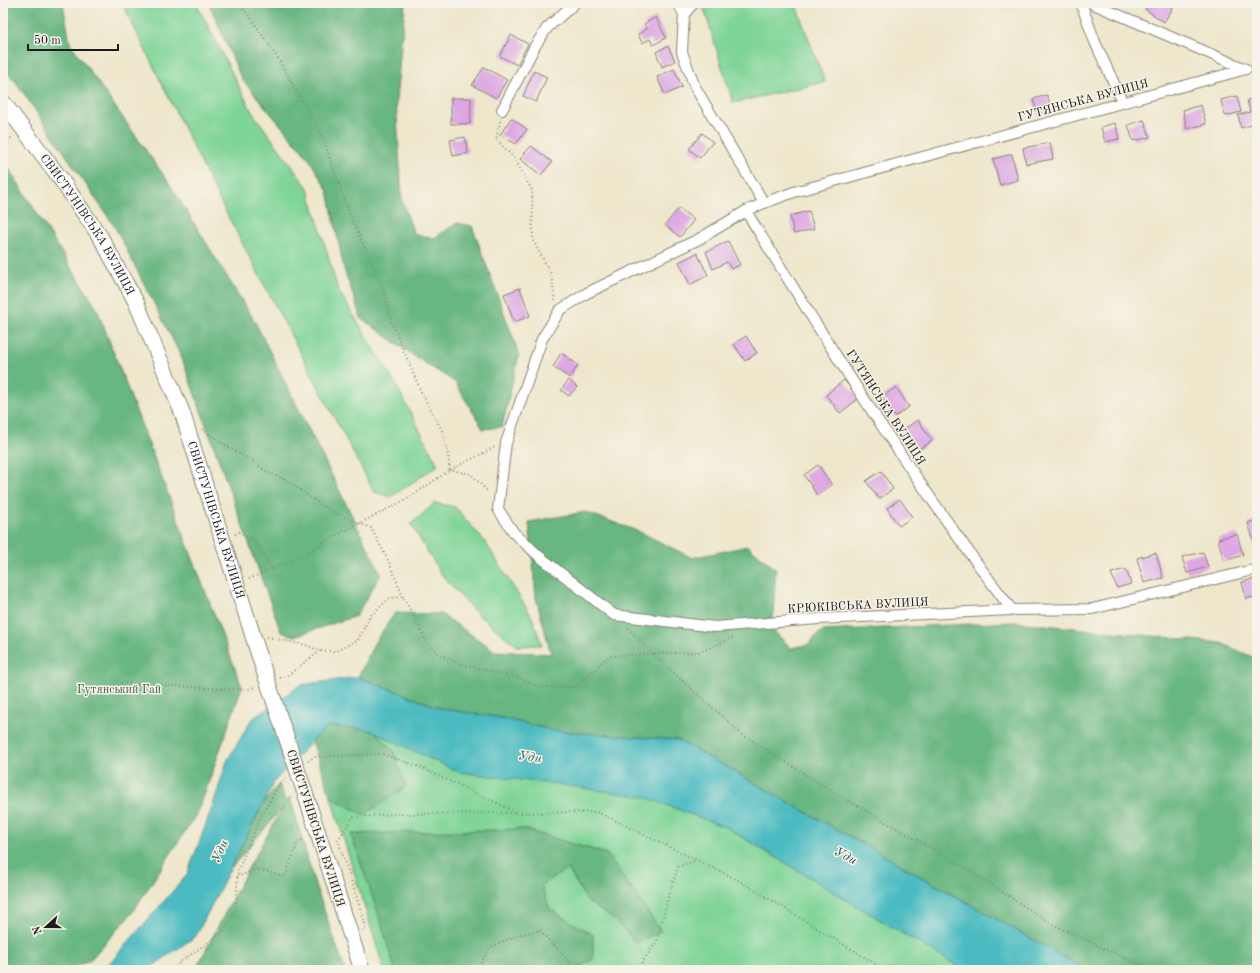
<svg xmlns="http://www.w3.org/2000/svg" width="1260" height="973" viewBox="0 0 1260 973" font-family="'Old Standard TT',serif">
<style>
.green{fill:#7fd497;stroke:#4e785a}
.forest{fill:#67b680;stroke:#42694e}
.water{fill:#4cbbc1;stroke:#346c6e}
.building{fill:#dda6e4}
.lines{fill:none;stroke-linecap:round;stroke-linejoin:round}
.minor-casing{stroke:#858274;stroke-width:12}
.primary-casing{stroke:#858274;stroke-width:17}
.path{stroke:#858274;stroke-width:2;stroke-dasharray:1 3;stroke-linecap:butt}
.minor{stroke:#fff;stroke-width:10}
.primary{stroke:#fff;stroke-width:15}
.primary-bridge-casing{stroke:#858274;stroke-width:17;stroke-linecap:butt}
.primary-bridge{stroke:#fff;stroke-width:15}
.labels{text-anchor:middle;stroke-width:3;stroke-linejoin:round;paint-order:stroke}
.street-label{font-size:12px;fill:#1c1c1c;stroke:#f7f3e8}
.park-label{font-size:12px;fill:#3f5c47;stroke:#f7f3e8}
.water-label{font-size:13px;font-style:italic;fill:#2f5c5e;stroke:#f7f3e8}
</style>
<rect width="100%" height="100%" fill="#f7f3e8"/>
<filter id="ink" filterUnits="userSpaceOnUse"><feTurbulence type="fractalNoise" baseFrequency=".025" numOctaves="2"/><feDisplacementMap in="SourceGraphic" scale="8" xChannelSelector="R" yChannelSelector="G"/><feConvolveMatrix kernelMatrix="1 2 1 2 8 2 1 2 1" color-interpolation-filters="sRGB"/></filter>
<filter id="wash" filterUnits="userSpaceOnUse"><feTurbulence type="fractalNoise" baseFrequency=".012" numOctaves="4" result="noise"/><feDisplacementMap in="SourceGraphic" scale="16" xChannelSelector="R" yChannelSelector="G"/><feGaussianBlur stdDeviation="0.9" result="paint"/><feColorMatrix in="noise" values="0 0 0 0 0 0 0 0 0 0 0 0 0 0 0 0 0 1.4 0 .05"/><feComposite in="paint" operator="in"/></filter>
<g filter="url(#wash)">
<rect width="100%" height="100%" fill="#eee7cc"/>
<g class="green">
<polygon points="122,3 196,3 252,112 308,188 338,290 395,383 438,465 391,497 374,492 221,203"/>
<polygon points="706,3 795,3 825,82 733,103 703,5"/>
<polygon points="435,503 455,507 485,542 532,617 542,645 517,646 477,614 441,574 411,524"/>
<polygon points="373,730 646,792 727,828 964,970 384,970 331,798"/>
</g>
<g class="forest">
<polygon points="3,3 63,3 70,43 169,183 254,320 381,574 356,616 295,636 281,632 181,356 115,227 16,82 3,68"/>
<polygon points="209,3 405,3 396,101 402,200 414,234 434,238 457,223 472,226 519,354 502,427 483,429 455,382 414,356 361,318 344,269 328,191 309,159 241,78"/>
<polygon points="3,159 97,309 242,687 199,810 132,913 90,960 67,970 3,970"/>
<polygon points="585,512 640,532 692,558 748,546 776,569 772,629 791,648 807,645 822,631 1015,622 1221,643 1257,659 1257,970 1087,970 678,740 555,731 502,718 443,709 358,677 375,642 395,613 441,614 495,651 551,654 536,598 529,522"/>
<polygon points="328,726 373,730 393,750 406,787 364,815 331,797 312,741"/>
<polygon points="279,784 286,803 290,797 314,881 345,970 192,970 199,963 250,865 284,806 144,970 126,970"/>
<polygon points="524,829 607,854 661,931 636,943 615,920 588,902 568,869 541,885 550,909 593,935 593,959 575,970 395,970 381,922 351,834"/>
</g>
<polygon class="water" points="358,677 443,709 502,718 555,731 678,740 1087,970 964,970 727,828 645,797 576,787 459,772 369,730 328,726 312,741 274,782 196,936 147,970 101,970 109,964 187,875 213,805 227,761 252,719 300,685"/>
<g id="blocks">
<g class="building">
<polygon points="1149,3 1166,3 1173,8 1164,22 1145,9"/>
<polygon points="656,17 666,38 653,45 650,39 642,43 638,34 647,29 644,24"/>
<polygon points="511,35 528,44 517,65 500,56"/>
<polygon points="668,46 675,61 662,67 656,52"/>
<polygon points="484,67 507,80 496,98 472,85"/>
<polygon points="674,69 682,87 665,95 657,77"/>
<polygon points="534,71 547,77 536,102 523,96"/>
<polygon points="1047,95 1052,111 1038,116 1033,99"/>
<polygon points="1237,96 1241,112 1225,116 1221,100"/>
<polygon points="451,98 471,98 470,124 451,124"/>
<polygon points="1256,98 1257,123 1241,128 1238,115 1250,112 1247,100"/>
<polygon points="1201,105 1206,124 1187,129 1183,110"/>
<polygon points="511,118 527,129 516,144 500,135"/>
<polygon points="1144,120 1150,137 1133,141 1128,125"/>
<polygon points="1115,123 1119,139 1105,142 1101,127"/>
<polygon points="702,133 713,142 700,158 689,149"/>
<polygon points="465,137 468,153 453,156 450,140"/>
<polygon points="1050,143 1053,159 1026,164 1023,148"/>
<polygon points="531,146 552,162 541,175 520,159"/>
<polygon points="1012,154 1018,180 1000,185 993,159"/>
<polygon points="679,208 694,220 680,237 665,225"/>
<polygon points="809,211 814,229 794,234 790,216"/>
<polygon points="728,241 740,265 731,269 727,262 713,269 706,252"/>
<polygon points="697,253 708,275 690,285 679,262"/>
<polygon points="520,288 530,316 514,322 504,294"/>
<polygon points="746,336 757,353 745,361 734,344"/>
<polygon points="561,353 578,365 570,378 553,367"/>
<polygon points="569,380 577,387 569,396 561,390"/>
<polygon points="844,380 859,398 840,413 826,395"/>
<polygon points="896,387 909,407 895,417 882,397"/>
<polygon points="918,420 932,441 918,450 904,429"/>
<polygon points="818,465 832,485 817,495 804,475"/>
<polygon points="881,471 893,489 879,499 866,481"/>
<polygon points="900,499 912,517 899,526 887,508"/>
<polygon points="1257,520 1257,551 1248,523"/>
<polygon points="1237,534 1243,555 1224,561 1218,539"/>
<polygon points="1203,552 1208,567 1187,573 1182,557"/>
<polygon points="1156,553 1163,578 1144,583 1137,558"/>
<polygon points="1126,569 1131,584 1117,588 1111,573"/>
<polygon points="1257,578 1257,596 1246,599 1242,582"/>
</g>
</g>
</g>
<g filter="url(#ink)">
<use href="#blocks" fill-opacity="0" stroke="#858274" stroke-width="1"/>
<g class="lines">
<defs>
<g id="minor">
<polyline points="678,3 684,14"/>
<polyline points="694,3 684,14 682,52 695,87 764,203"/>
<polyline points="1081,3 1095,42 1123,103"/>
<polyline points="1091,3 1246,69 794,192 764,203 746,211 699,239 587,293 560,310 542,339 506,443 498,509 514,533 539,556 614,615 715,627 818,619 1012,610 1092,609 1257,569"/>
<polyline points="502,110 535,46 547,28 575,3"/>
<path d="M746 211C830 348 915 483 1012 610"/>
</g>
<g id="primary">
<path id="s1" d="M3 102 60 178 101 238 136 302 182 412 265 674"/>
<polyline points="304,790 362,970"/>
</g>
</defs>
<use href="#minor" class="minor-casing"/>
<use href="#primary" class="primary-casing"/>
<g class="path">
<polyline points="238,3 251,18 279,60 322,136 350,215 374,267 386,297 391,321 422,394 442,430 448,455 450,470 471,474 488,492"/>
<polyline points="500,121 496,139 514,158 532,190 533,240 551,274 555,301"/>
<polyline points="3,148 12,137"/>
<polyline points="202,429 228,447 253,461 267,472 286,480 311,498 333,512 371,528 389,562 403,597"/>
<polyline points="235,534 239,532 254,541 272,569 302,556 327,540 407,499 450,470 495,447"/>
<polyline points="249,579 272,569"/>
<polyline points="628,628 654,655 743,735 835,793 961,865 1050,923 1150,970"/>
<polyline points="267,637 306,645 320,651 336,651 358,640 370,616 390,598 403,597 418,624 426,641 439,654 460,664 516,677 539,687 575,687 609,656 700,652 734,637"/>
<polyline points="280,678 287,676 320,651"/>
<polyline points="121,683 245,690 255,687"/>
<polyline points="308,761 314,757 382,754 420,767 516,812"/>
<polyline points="237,877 257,869 285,877 298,842 305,839"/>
<polyline points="363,931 366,926 338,840 353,817 398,814 597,812 738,880 884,969 918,970"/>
<polyline points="173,970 180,962 223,932 236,908 238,870 258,823 279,784 286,778"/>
<polyline points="477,970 490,947 519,935 540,930 576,970"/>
<polyline points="637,970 657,941 669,895 678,867 696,860"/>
</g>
<use href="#minor" class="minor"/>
<use href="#primary" class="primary"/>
<defs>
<polyline id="primary-bridge" points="265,674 304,790"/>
</defs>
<use href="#primary-bridge" class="primary-bridge-casing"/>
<use href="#primary-bridge" class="primary-bridge"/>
</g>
</g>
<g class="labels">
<g class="street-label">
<text transform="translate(1083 100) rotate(-15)" y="4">ГУТЯНСЬКА ВУЛИЦЯ</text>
<text dy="4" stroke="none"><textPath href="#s1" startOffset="149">СВИСТУНІВСЬКА ВУЛИЦЯ</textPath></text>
<text transform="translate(886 407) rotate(57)" y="4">ГУТЯНСЬКА ВУЛИЦЯ</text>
<text dy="4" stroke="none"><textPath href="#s1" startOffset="473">СВИСТУНІВСЬКА ВУЛИЦЯ</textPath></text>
<text transform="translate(858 605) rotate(-3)" y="4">КРЮКІВСЬКА ВУЛИЦЯ</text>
<text transform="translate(316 828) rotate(72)" y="4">СВИСТУНІВСЬКА ВУЛИЦЯ</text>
</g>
<g class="park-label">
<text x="119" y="693">Гутянський Гай</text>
</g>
<g class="water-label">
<text transform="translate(530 756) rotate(7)" y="5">Уди</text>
<text transform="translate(219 851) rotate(-67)" y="5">Уди</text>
<text transform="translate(846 855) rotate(27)" y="5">Уди</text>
</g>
</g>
<rect width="1260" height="973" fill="none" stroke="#f7f3e8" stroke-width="16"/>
<g transform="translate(46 927) rotate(249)" stroke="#f7f3e8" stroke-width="3" paint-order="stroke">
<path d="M0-3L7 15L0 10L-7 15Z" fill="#1c1c1c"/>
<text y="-6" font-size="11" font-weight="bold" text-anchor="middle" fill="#1c1c1c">N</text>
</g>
<path d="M28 44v6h90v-6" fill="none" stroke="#1c1c1c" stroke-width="2"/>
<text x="34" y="44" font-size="12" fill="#1c1c1c" stroke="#f7f3e8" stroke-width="3" paint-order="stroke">50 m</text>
</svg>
